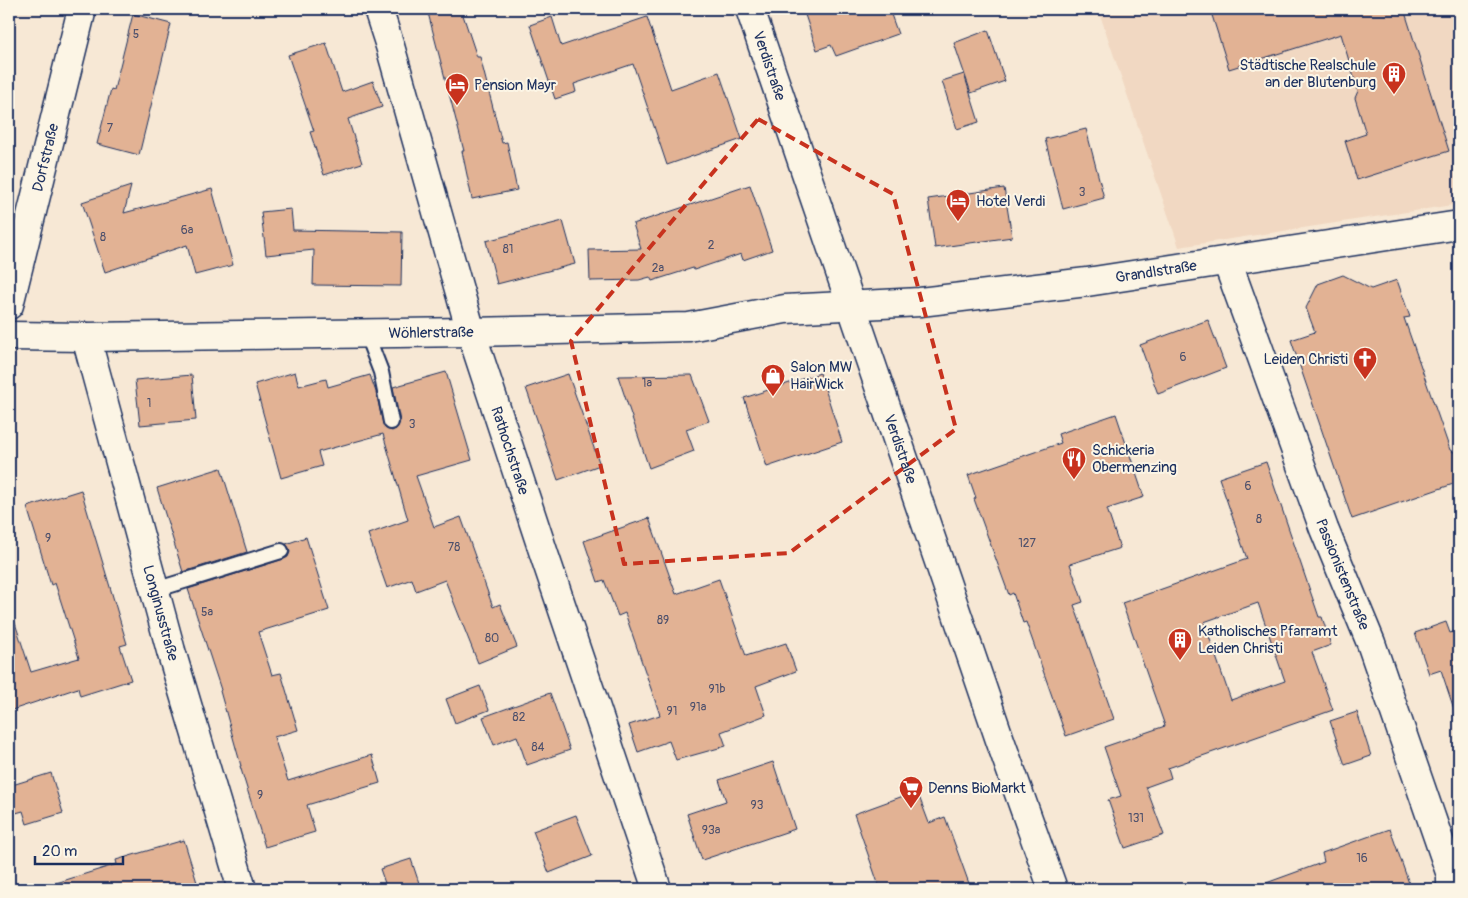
<svg xmlns="http://www.w3.org/2000/svg" width="1468" height="898" viewBox="0 0 1468 898" font-family="Pangolin,sans-serif">
<style>
.built{fill:#f1d8c2}
.building{fill:#e2b294;stroke:#1b2f5e;fill-rule:evenodd}
.lines{fill:none;stroke-linecap:round;stroke-linejoin:round}
.lane-casing{stroke:#1b2f5e;stroke-width:18}
.street-casing{stroke:#1b2f5e;stroke-width:31}
.primary-casing{stroke:#1b2f5e;stroke-width:31}
.lane{stroke:#fcf5e5;stroke-width:14}
.street{stroke:#fcf5e5;stroke-width:28}
.primary{stroke:#fcf5e5;stroke-width:28}
.marked{fill:none;stroke:#c8321e;stroke-width:4;stroke-dasharray:10 6;stroke-linejoin:round}
.labels{text-anchor:middle;stroke-width:4;stroke-linejoin:round;paint-order:stroke}
.number-label{font-size:12px;fill:#4d506c}
.poi-label{font-size:15px;fill:#1b2f5e;stroke:#fcf5e5;text-anchor:start}
.street-label{font-size:15px;fill:#1b2f5e;stroke:#fcf5e5}
</style>
<rect width="100%" height="100%" fill="#f7e8d5"/>
<filter id="ink" filterUnits="userSpaceOnUse"><feTurbulence type="fractalNoise" baseFrequency=".02" numOctaves="2"/><feDisplacementMap in="SourceGraphic" scale="10" xChannelSelector="R" yChannelSelector="G"/><feConvolveMatrix kernelMatrix="1 2 1 2 8 2 1 2 1" color-interpolation-filters="sRGB"/></filter>
<g filter="url(#ink)">
<polygon class="built" points="1098,9 1459,9 1459,204 1179,247"/>
<g class="building">
<polygon points="427,9 461,9 477,57 480,57 502,143 507,142 517,190 472,199 462,151 464,151"/>
<polygon points="803,9 889,9 898,34 836,56 831,45 817,50"/>
<polygon points="1210,9 1404,9 1449,151 1357,180 1345,141 1366,134 1355,98 1358,91 1341,34 1229,69"/>
<polygon points="133,14 171,24 139,155 97,144 111,89 114,90"/>
<polygon points="552,17 561,46 647,17 671,89 719,72 742,139 667,165 633,64 574,84 576,92 555,99 530,25"/>
<polygon points="988,30 1005,81 971,93 954,43"/>
<polygon points="326,43 342,92 373,81 382,107 348,119 362,163 324,175 310,132 314,131 288,55"/>
<polygon points="964,74 979,122 957,129 942,81"/>
<polygon points="1086,129 1104,198 1063,209 1045,139"/>
<polygon points="750,185 772,250 743,260 741,254 694,270 693,268 652,281 650,277 639,280 590,281 589,250 641,249 633,224"/>
<polygon points="131,186 124,213 212,189 233,265 195,275 187,245 105,272 82,202"/>
<polygon points="1004,188 1012,237 935,248 928,199"/>
<polygon points="291,209 293,230 402,232 401,286 313,285 314,250 266,255 261,212"/>
<polygon points="563,221 575,264 497,284 486,241"/>
<polygon points="1343,275 1371,289 1397,280 1410,317 1404,318 1450,450 1459,455 1459,482 1352,519 1291,340 1315,332 1306,308 1318,284"/>
<polygon points="1208,320 1226,368 1158,394 1140,345"/>
<polygon points="295,372 299,386 326,379 328,387 370,375 376,392 383,424 385,428 392,431 397,428 400,421 393,387 446,372 472,460 416,476 434,527 461,517 493,607 500,604 517,647 478,663 445,580 416,591 412,579 387,588 368,534 408,520 383,434 318,452 322,466 281,478 255,384"/>
<polygon points="820,373 842,442 767,467 744,398"/>
<polygon points="568,374 600,465 558,480 526,388"/>
<polygon points="192,375 196,420 140,425 135,380"/>
<polygon points="692,375 709,421 686,429 694,451 649,468 618,376"/>
<polygon points="1116,414 1144,497 1107,509 1120,548 1070,564 1083,602 1074,605 1114,719 1066,736 1026,622 1023,623 1013,593 1009,595 974,499 976,498 968,475 1061,443 1058,434"/>
<path d="M1266 462 1319 617H1322L1331 645 1312 652 1333 710 1168 768 1171 778 1146 787 1164 835 1125 848 1108 800 1121 796 1104 747 1165 726 1122 603 1247 559 1219 478ZM1258 603 1285 681 1231 700 1204 622Z"/>
<polygon points="221,468 247,552 183,572 157,488"/>
<polygon points="81,490 127,644 120,646 131,680 80,696 78,688 9,711 9,621 14,620 31,672 79,658 55,583 51,585 27,507"/>
<polygon points="649,518 676,594 719,579 746,656 786,643 796,671 756,686 766,715 721,732 726,746 676,760 669,741 638,752 629,725 660,715 625,613 618,616 604,580 598,582 584,541"/>
<polygon points="306,537 329,610 258,632 272,675 281,673 298,730 274,737 288,781 372,755 380,783 307,805 315,832 265,847 240,766 241,766 220,691 221,690 188,589 284,559 288,557 290,552 289,548 286,544"/>
<polygon points="1446,622 1450,633 1459,630 1459,712 1455,712 1441,670 1429,674 1415,633"/>
<polygon points="480,686 489,710 455,723 446,699"/>
<polygon points="550,693 570,750 527,765 517,736 494,745 483,717"/>
<polygon points="1357,712 1371,756 1345,765 1330,721"/>
<polygon points="773,762 795,829 702,860 687,814 726,801 719,780"/>
<polygon points="51,773 63,813 27,824 23,811 9,815 9,786"/>
<polygon points="917,791 929,823 945,817 971,889 880,889 854,814"/>
<polygon points="576,815 592,856 549,873 533,831"/>
<polygon points="1390,829 1411,889 1258,889 1258,886 1324,862 1322,853"/>
<polygon points="184,840 199,889 54,889 53,884 117,864 116,860"/>
<polygon points="411,859 421,889 387,889 380,869"/>
</g>
<g class="lines">
<defs>
<g id="lane">
<polyline points="366,333 381,372 391,422"/>
<polyline points="155,590 281,551"/>
</g>
<g id="street">
<path id="s1" d="M378 9 390 46 471 332 545 557 657 889"/>
<path id="s2" d="M1227 261 1324 529 1371 643 1451 875V889"/>
<path id="s3" d="M9 305 82 9"/>
<path id="s4" d="M9 336 86 337 471 332 689 327 785 309 920 302 1087 282 1459 225"/>
<path id="s5" d="M86 337 171 651 242 889"/>
</g>
<g id="primary">
<path id="s6" d="M750 9 1000 740 1053 889"/>
</g>
</defs>
<use href="#lane" class="lane-casing"/>
<use href="#street" class="street-casing"/>
<use href="#primary" class="primary-casing"/>
<use href="#lane" class="lane"/>
<use href="#street" class="street"/>
<use href="#primary" class="primary"/>
</g>
</g>
<path class="marked" d="M758 119 893 194 956 429 789 553 624 564 571 341Z"/>
<defs>
<symbol id="building-pin" viewBox="-11 -11 22 30"><path d="M0 17L-7.5 6A9.5 9.5 0 1 1 7.5 6Z" fill="#c8321e" stroke="#fcf5e5"/><path d="M-4-6H4V6H1V3H-1V6H-4ZM-2.5-4.3h1.7v1.8h-1.7ZM.8-4.3h1.7v1.8H.8ZM-2.5-1h1.7V.8h-1.7ZM.8-1h1.7V.8H.8Z" fill="#fff"/></symbol>
<symbol id="hotel-pin" viewBox="-11 -11 22 30"><path d="M0 17L-7.5 6A9.5 9.5 0 1 1 7.5 6Z" fill="#c8321e" stroke="#fcf5e5"/><path d="M-6-4.5h1.5V1H6V5H4.5V3h-9V5H-6ZM-4 0a1.8 1.8 0 1 1 3.6 0ZM.5 0V-2.5h3Q6-2.5 6 0Z" fill="#fff"/></symbol>
<symbol id="church-pin" viewBox="-11 -11 22 30"><path d="M0 17L-7.5 6A9.5 9.5 0 1 1 7.5 6Z" fill="#c8321e" stroke="#fcf5e5"/><path d="M-1.2-6h2.4v3.5h3.3v2.4h-3.3V6h-2.4V-.1h-3.3v-2.4h3.3Z" fill="#fff"/></symbol>
<symbol id="shop-pin" viewBox="-11 -11 22 30"><path d="M0 17L-7.5 6A9.5 9.5 0 1 1 7.5 6Z" fill="#c8321e" stroke="#fcf5e5"/><path d="M-5-2.5h2.3a2.7 3.5 0 0 1 5.4 0H5L5.5 6h-11ZM-1.5-2.5h3a1.5 2.3 0 0 0-3 0Z" fill="#fff"/></symbol>
<symbol id="restaurant-pin" viewBox="-11 -11 22 30"><path d="M0 17L-7.5 6A9.5 9.5 0 1 1 7.5 6Z" fill="#c8321e" stroke="#fcf5e5"/><path d="M-5-6h1v4h1v-4h1v4h1v-4h1v5L-1.5 .5V6h-2V.5L-5-1ZM5-6V6H3V1.5H1.5Q1.5-4 5-6Z" fill="#fff"/></symbol>
<symbol id="supermarket-pin" viewBox="-11 -11 22 30"><path d="M0 17L-7.5 6A9.5 9.5 0 1 1 7.5 6Z" fill="#c8321e" stroke="#fcf5e5"/><path d="M-6-5.5h2.5l.6 2H6L4.5 2H-2.5L-4.4-4H-6ZM-1.5 3.2a1.3 1.3 0 1 0 .1 0ZM3 3.2a1.3 1.3 0 1 0 .1 0Z" fill="#fff"/></symbol>
</defs>
<g fill-rule="evenodd">
<use href="#building-pin" x="1380" y="60" width="28" height="38"/>
<use href="#hotel-pin" x="443" y="71" width="28" height="38"/>
<use href="#hotel-pin" x="944" y="187" width="28" height="38"/>
<use href="#church-pin" x="1351" y="345" width="28" height="38"/>
<use href="#shop-pin" x="759" y="362" width="28" height="38"/>
<use href="#restaurant-pin" x="1060" y="445" width="28" height="38"/>
<use href="#building-pin" x="1166" y="626" width="28" height="38"/>
<use href="#supermarket-pin" x="897" y="774" width="28" height="38"/>
</g>
<g class="labels">
<g class="number-label">
<text x="136" y="38">5</text>
<text x="110" y="132">7</text>
<text x="1082" y="196">3</text>
<text x="187" y="234">6a</text>
<text x="103" y="241">8</text>
<text x="711" y="249">2</text>
<text x="508" y="253">81</text>
<text x="658" y="272">2a</text>
<text x="1183" y="361">6</text>
<text x="647" y="387">1a</text>
<text x="149" y="407">1</text>
<text x="412" y="428">3</text>
<text x="1248" y="490">6</text>
<text x="1259" y="523">8</text>
<text x="48" y="542">9</text>
<text x="1027" y="547">127</text>
<text x="454" y="551">78</text>
<text x="207" y="616">5a</text>
<text x="663" y="624">89</text>
<text x="492" y="642">80</text>
<text x="717" y="693">91b</text>
<text x="698" y="711">91a</text>
<text x="672" y="715">91</text>
<text x="519" y="721">82</text>
<text x="538" y="751">84</text>
<text x="260" y="799">9</text>
<text x="757" y="809">93</text>
<text x="1136" y="822">131</text>
<text x="711" y="834">93a</text>
<text x="1362" y="862">16</text>
</g>
<g class="poi-label">
<text x="1376" y="70" text-anchor="end">Städtische Realschule<tspan x="1376" dy="17">an der Blutenburg</tspan></text>
<text x="474" y="90">Pension Mayr</text>
<text x="976" y="206">Hotel Verdi</text>
<text x="1348" y="364" text-anchor="end">Leiden Christi</text>
<text x="790" y="372">Salon MW<tspan x="790" dy="17">HairWick</tspan></text>
<text x="1092" y="455">Schickeria<tspan x="1092" dy="17">Obermenzing</tspan></text>
<text x="1198" y="636">Katholisches Pfarramt<tspan x="1198" dy="17">Leiden Christi</tspan></text>
<text x="928" y="793">Denns BioMarkt</text>
</g>
<g class="street-label">
<text dy="5" stroke="none"><textPath href="#s6" startOffset="60">Verdistraße</textPath></text>
<text dy="5" stroke="none"><textPath href="#s3" startOffset="152">Dorfstraße</textPath></text>
<text dy="5" stroke="none"><textPath href="#s4" startOffset="1151">Grandlstraße</textPath></text>
<text dy="5" stroke="none"><textPath href="#s4" startOffset="422">Wöhlerstraße</textPath></text>
<text dy="5" stroke="none"><textPath href="#s6" startOffset="465">Verdistraße</textPath></text>
<text dy="5" stroke="none"><textPath href="#s1" startOffset="461">Rathochstraße</textPath></text>
<text dy="5" stroke="none"><textPath href="#s2" startOffset="334">Passionistenstraße</textPath></text>
<text dy="5" stroke="none"><textPath href="#s5" startOffset="286">Longinusstraße</textPath></text>
</g>
</g>
<rect width="1468" height="898" fill="none" stroke="#fcf5e5" stroke-width="30"/>
<rect x="15" y="15" width="1438" height="868" fill="none" stroke="#1b2f5e" stroke-width="2" filter="url(#ink)"/>
<path d="M35 856v8h88v-8" fill="none" stroke="#1b2f5e" stroke-width="2.5"/>
<text x="42" y="856" font-size="15" fill="#1b2f5e" stroke="#fcf5e5" stroke-width="4" paint-order="stroke">20 m</text>
</svg>
